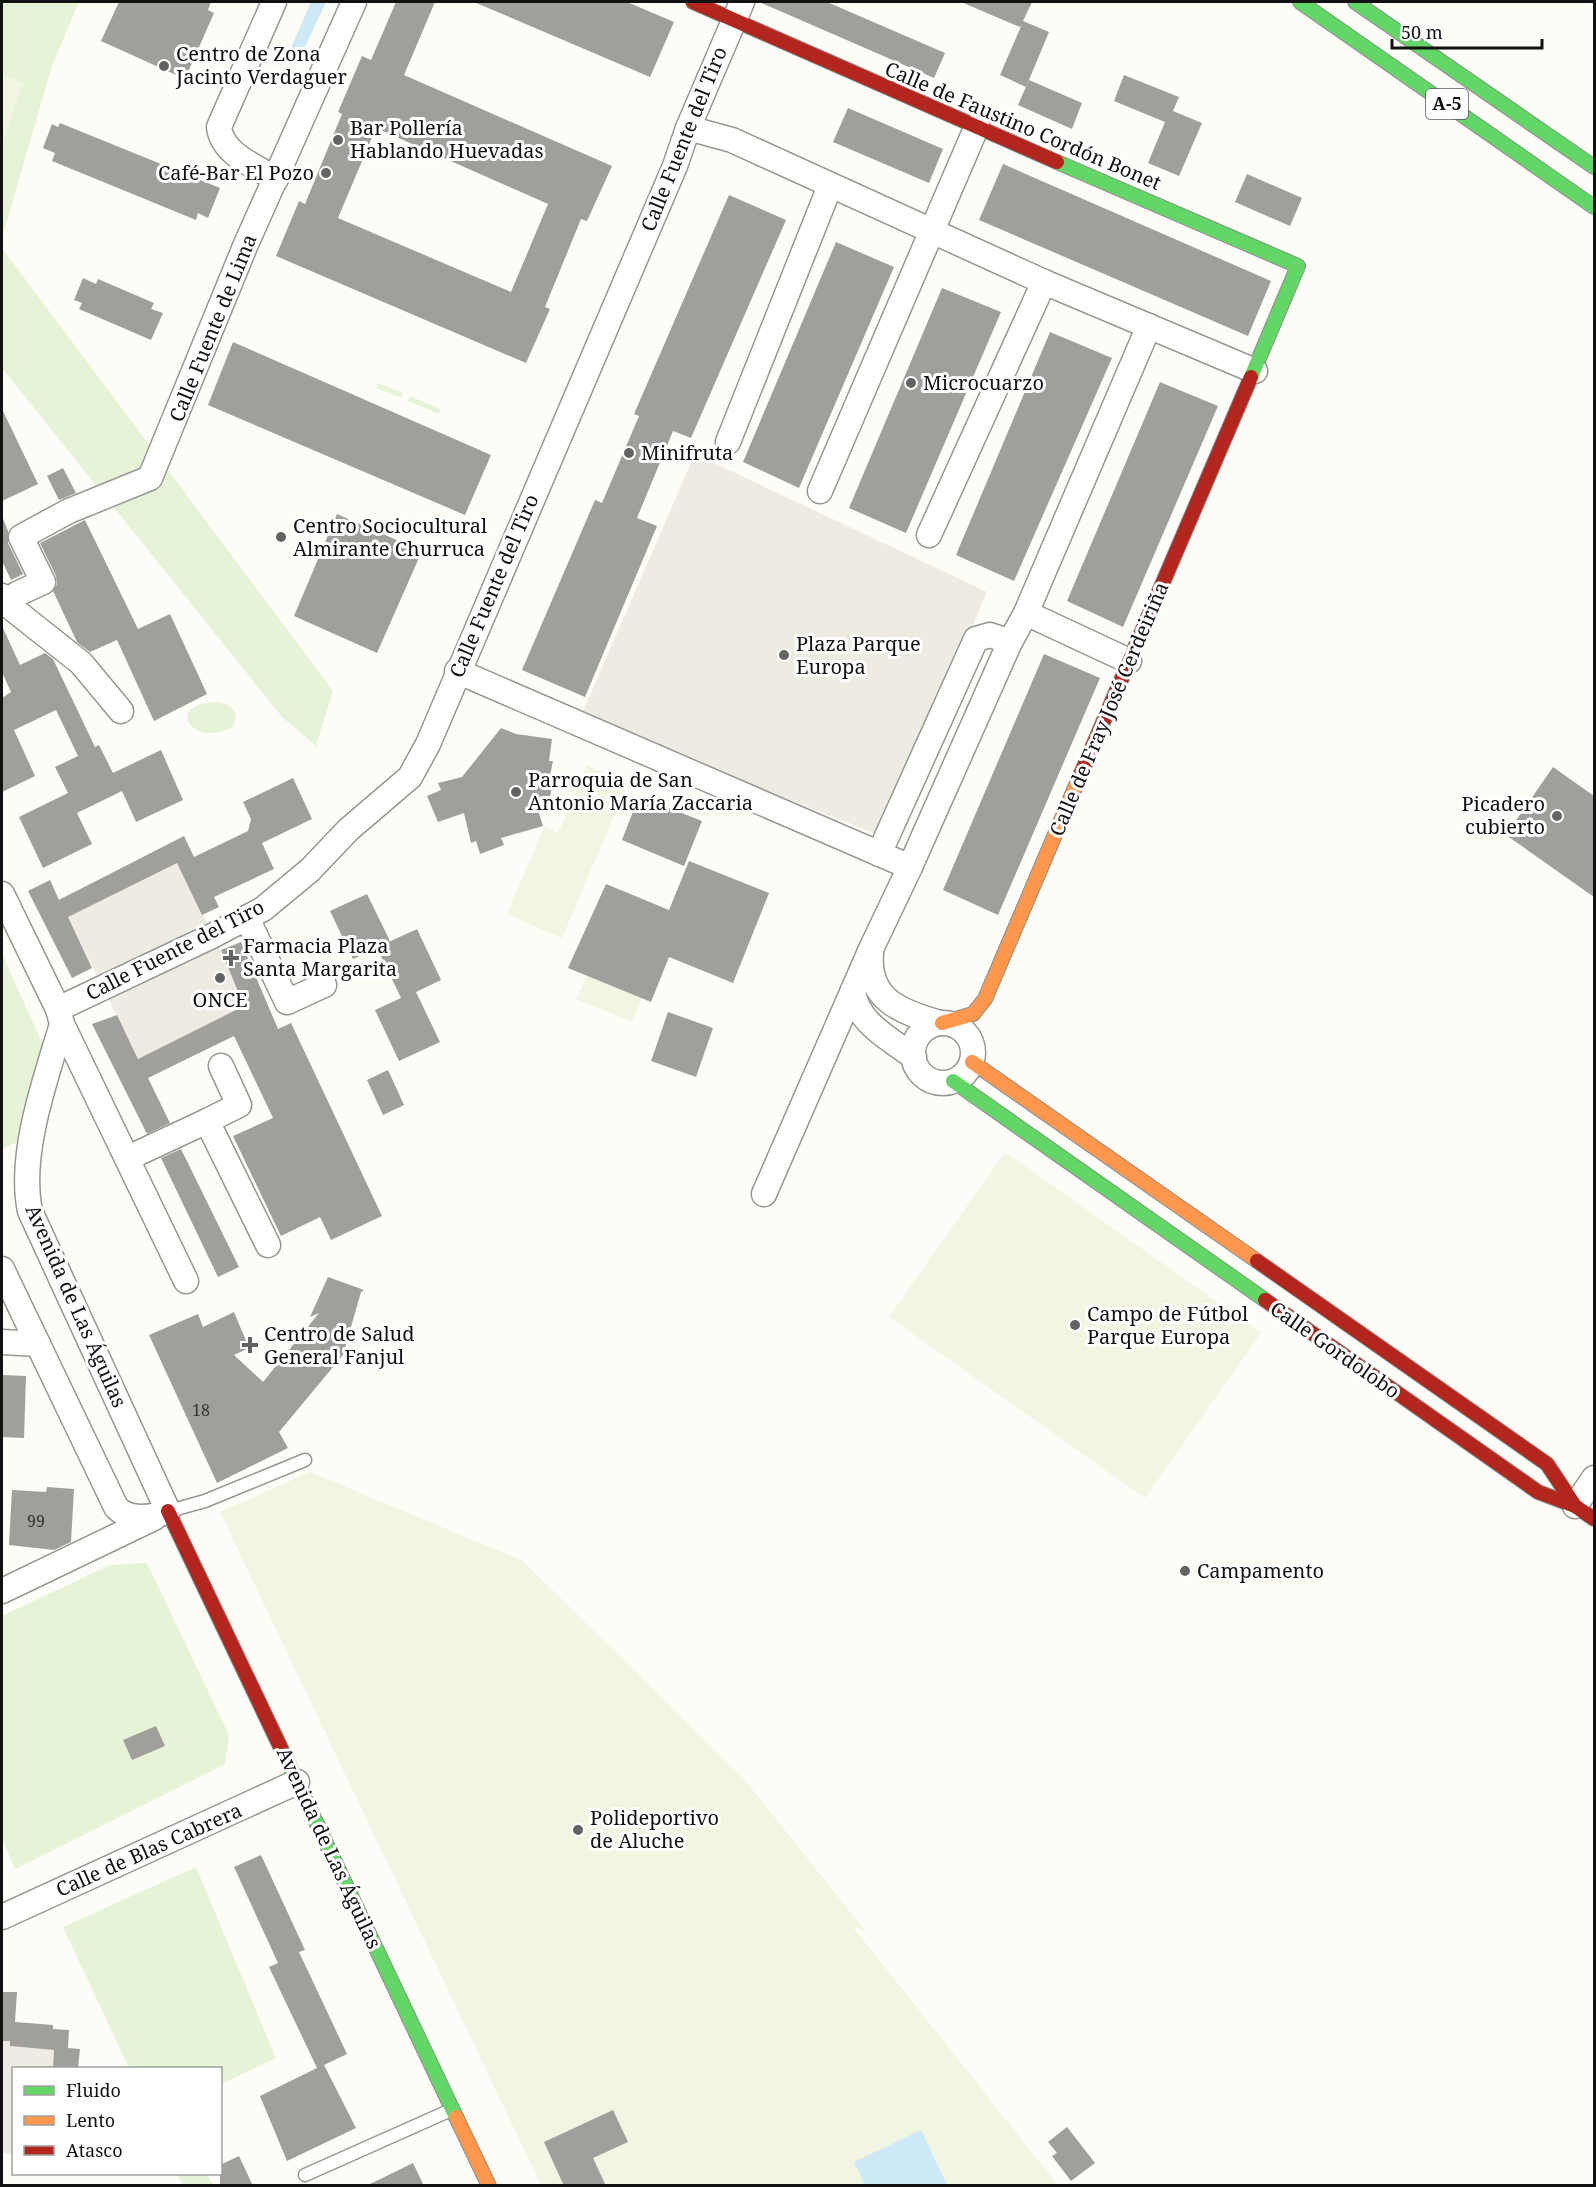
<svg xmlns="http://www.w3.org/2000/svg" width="1596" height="2187" viewBox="0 0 1596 2187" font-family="'Noto Serif',serif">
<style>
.green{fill:#e7f3d7}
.pitch{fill:#f0f6e1}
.plaza{fill:#edebe2}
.water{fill:#cde8f7}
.building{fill:#a19f9c;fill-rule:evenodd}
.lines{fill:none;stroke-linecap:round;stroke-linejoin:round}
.lane-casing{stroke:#979795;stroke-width:15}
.street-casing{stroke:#979795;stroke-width:27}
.fast-casing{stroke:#8e8d8b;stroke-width:16}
.slow-casing{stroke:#8e8d8b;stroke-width:16}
.jam-casing{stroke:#8e8d8b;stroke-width:16}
.lane{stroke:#fffffe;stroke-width:12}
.street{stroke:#fffffe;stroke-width:24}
.fast{stroke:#63d668;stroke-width:14}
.slow{stroke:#ff974d;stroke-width:14}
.jam{stroke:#b3261e;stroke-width:14}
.poi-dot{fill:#646362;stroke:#fff;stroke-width:2}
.labels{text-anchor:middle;stroke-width:6;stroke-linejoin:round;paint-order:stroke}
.number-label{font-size:16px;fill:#353434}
.shield{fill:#fff;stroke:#585858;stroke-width:1.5}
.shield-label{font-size:18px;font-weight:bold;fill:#111}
.poi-label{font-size:20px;fill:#111;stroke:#fff;text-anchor:start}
.street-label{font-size:20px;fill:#111;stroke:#fff}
</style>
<rect width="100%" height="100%" fill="#fdfcf7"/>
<g class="green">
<polygon points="2,2 79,2 52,66 2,238"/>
<polygon points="2,248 333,691 316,746 282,717 2,368"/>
<polygon points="378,383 403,393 401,398 376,388"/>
<polygon points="410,396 440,409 439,414 408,401"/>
<path d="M214 702C229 703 241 710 233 726 219 737 186 737 187 713L197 705Z"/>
<polygon points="2,954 45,1049 22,1140 2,1149"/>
<polygon points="147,1563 229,1735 225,1764 15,1869 2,1838 2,1616 110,1565"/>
<polygon points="196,1867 276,2058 221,2084 220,2068 129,2068 63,1927"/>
<polygon points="177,2174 207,2174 213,2185 183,2185"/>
</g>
<g class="pitch">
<polygon points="2,74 24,83 2,144"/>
<polygon points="587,765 628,783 562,938 507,914 544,827 558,833"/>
<polygon points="587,975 642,998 632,1022 576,999"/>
<polygon points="1005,1152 1261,1333 1145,1498 889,1317"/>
<polygon points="310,1472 523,1561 744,1779 866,1932 852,1926 1058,2185 541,2185 220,1512"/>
</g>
<g class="plaza">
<polygon points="695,454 987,592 882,836 580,718"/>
<polygon points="168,844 221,950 253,1027 138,1058 59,899 161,850"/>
<polygon points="2,2034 11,2034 10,2046 58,2050 54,2056 53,2068 14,2068 12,2154 2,2153"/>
</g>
<g class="water">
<polygon points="311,2 326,2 301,55 290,50"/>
<polygon points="921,2130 947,2185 865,2185 854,2162"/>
</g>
<g class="building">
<polygon points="119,2 211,2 208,10 214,13 185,79 101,41"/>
<path d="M396 2H435L404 75 612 166 587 221 581 219 545 307 550 309 526 363 276 256 299 201 305 204 342 114 338 112 362 56 371 60ZM376 128 548 204 511 292 338 218Z"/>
<polygon points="474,2 627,2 674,22 650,77"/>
<polygon points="759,2 827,2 945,53 934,78"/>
<polygon points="961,2 1032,2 1023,21 1049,32 1026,87 1000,75 1022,24 1020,27"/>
<polygon points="1124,75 1179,97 1173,111 1202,123 1179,176 1148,163 1165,122 1114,101"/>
<polygon points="1029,80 1082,103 1072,129 1018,105"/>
<polygon points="848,108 943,149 929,183 833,142"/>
<polygon points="60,123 220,188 208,218 198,213 196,220 52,161 55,153 43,148 52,124 58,127"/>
<polygon points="1003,164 1271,281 1248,336 979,220"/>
<polygon points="1247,174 1302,198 1290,226 1235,202"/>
<polygon points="729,195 786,220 691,438 673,431 637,518 657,526 585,697 522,670 595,500 602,503 639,416 634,414"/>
<polygon points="836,242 894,267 799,488 743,462"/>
<polygon points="83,278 96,284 98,279 154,303 151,309 163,313 151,340 79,309 82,303 74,300"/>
<polygon points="942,288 1001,312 906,533 849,508"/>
<polygon points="1050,332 1112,358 1014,581 956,555"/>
<polygon points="233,342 491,455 465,515 208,405"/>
<polygon points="1160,382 1218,406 1123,627 1067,601"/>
<polygon points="2,409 38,484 2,501"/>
<polygon points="63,468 76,493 59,500 47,476"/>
<polygon points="337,514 422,551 377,653 294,616"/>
<polygon points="2,516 8,531 8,543 23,574 11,580 2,561"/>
<polygon points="85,520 138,629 170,614 207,694 154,721 117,640 90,652 77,642 53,591 57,584 56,576 40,543"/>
<polygon points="2,626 20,665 45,653 53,659 95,747 99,745 113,773 161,750 183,800 136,822 122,791 77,813 92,844 43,868 19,817 68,793 55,767 78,756 56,710 14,730 35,776 2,792 2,698 11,692 2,672"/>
<polygon points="1044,654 1100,678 998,915 943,890"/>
<polygon points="501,728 516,734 552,739 549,761 553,761 548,785 552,786 550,797 537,807 543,826 501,838 504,845 480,854 476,841 471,843 464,813 438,822 427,796 441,790 438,783 462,777"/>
<polygon points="1553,767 1594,796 1594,897 1506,835"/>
<polygon points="293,778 312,819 262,843 274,869 214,897 219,907 202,915 177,863 68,917 92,968 72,978 28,891 50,880 59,900 184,836 194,857 248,831 251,819 243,802"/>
<polygon points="639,796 702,821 684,866 622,840"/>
<polygon points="689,861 769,893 733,983 669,957 651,1002 568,968 606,884 669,910"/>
<polygon points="367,894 390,941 382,945 417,929 441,980 416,992 440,1042 399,1061 375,1010 401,998 377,948 353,959 330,911"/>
<polygon points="241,942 278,1029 291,1023 382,1216 331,1240 320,1217 281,1236 233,1136 273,1118 234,1036 148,1078 170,1123 147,1134 92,1024 117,1015 138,1059 244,1006 221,950"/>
<polygon points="668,1012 713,1028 696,1077 651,1061"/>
<polygon points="388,1070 404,1105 383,1115 367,1080"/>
<polygon points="181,1149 239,1267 218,1277 161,1158"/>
<polygon points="328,1277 364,1290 361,1292 343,1355 279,1432 288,1448 217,1483 149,1335 198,1314 203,1327 234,1312 249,1348 234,1355 263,1382 319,1313 310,1317"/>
<polygon points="2,1375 26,1376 24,1438 2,1437"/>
<polygon points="47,1487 74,1489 71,1542 54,1550 9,1545 12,1490 46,1492"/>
<polygon points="156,1726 165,1746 132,1760 123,1740"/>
<polygon points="261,1855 305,1950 299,1952 347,2054 324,2065 356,2128 287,2161 260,2096 317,2068 269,1967 278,1963 234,1867"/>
<polygon points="2,1992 17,1992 15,2022 53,2025 53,2029 69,2030 68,2048 80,2049 78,2068 53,2068 54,2050 10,2046 10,2041 2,2041"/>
<polygon points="613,2110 628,2142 593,2158 606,2186 564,2186 544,2142"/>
<polygon points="1067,2127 1095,2163 1071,2181 1052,2156 1057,2153 1048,2142"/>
<polygon points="239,2156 253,2186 220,2186 220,2165"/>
<polygon points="413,2163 424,2186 366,2186"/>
</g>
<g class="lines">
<defs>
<g id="lane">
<polyline points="169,1511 205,1501 305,1460"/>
<polyline points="305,2175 451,2110"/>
</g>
<g id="street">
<path d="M274 2 219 127C222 154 255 166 276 179"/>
<polyline points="688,128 732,140 1044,282 1255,371"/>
<polyline points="728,442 830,186"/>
<polyline points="820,491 977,126"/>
<polyline points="929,535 1044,282"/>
<polyline points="17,594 43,582 21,537 69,511 150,478 246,244 354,2"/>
<polyline points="2,596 4,602 81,663 121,711"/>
<polyline points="1026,613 1129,661"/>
<polyline points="457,671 910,867 871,949 764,1194"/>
<polyline points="879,854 976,639 990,635 1010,642"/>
<polyline points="910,867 1010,642 1026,613 1149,326"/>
<path d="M2 894 58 1009 62 1024C46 1078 18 1154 30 1211L168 1511C153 1518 128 1521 116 1507L2 1269"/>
<polyline points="247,918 287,1002 324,985"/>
<path d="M871 953C867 1000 901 1012 940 1023"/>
<path d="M853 990C856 1022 890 1039 914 1057"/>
<polyline points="58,1009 212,936 263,909 310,870 348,830 410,777 428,744 675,166 688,128 742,2"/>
<circle cx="943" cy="1053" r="30"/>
<polyline points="62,1024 186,1281"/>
<polyline points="207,1121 239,1105 221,1066"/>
<polyline points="128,1158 207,1121 268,1245"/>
<polyline points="2,1342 38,1344"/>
<polyline points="1575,1506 1594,1478"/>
<polyline points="2,1591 154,1518"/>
<polyline points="2,1917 297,1782"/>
</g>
<g id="fast">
<polyline points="1300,2 1594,207"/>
<polyline points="1355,2 1594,167"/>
<polyline points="1057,162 1298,266 1251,377"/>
<polyline points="953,1081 1265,1300"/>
<polyline points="288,1763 456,2117"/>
</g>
<g id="slow">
<polyline points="942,1023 973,1014 985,999 1080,776"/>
<polyline points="972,1062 1257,1261"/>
<polyline points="456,2117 489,2186"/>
</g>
<g id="jam">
<polyline points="693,2 1057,162"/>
<polyline points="1080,776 1251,377"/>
<polyline points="1257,1261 1547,1464 1575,1506"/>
<polyline points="1265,1300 1538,1492 1575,1506 1594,1519"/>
<polyline points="168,1511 288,1763"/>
</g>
</defs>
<use href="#lane" class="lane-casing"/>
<use href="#street" class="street-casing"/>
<use href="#fast" class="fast-casing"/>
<use href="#slow" class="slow-casing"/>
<use href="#jam" class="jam-casing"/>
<use href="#lane" class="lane"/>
<use href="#street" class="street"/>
<use href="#fast" class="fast"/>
<use href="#slow" class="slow"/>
<use href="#jam" class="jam"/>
</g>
<g class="poi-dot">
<circle cx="164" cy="66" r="6"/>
<circle cx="338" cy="140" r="6"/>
<circle cx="326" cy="173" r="6"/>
<circle cx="911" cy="383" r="6"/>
<circle cx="629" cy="453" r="6"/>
<circle cx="281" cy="537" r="6"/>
<circle cx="784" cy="655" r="6"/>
<circle cx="516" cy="792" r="6"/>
<circle cx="1557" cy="816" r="6"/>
<path d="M228 949h6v6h6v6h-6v6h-6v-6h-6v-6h6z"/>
<circle cx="220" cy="978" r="6"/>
<circle cx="1075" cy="1325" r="6"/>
<path d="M247 1336h6v6h6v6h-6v6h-6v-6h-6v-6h6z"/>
<circle cx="1185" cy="1571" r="6"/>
<circle cx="578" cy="1830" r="6"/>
</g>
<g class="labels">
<g class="number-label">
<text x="201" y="1416">18</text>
<text x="36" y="1527">99</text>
</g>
<rect class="shield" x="1426" y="89" width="42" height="30" rx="4.5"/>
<g class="shield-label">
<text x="1447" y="110">A-5</text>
</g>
<g class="poi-label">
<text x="176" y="61">Centro de Zona<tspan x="176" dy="23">Jacinto Verdaguer</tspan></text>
<text x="350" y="135">Bar Pollería<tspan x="350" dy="23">Hablando Huevadas</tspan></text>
<text x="314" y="180" text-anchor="end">Café-Bar El Pozo</text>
<text x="923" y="390">Microcuarzo</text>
<text x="641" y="460">Minifruta</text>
<text x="293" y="533">Centro Sociocultural<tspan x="293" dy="23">Almirante Churruca</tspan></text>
<text x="796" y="651">Plaza Parque<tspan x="796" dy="23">Europa</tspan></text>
<text x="528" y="787">Parroquia de San<tspan x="528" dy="23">Antonio María Zaccaria</tspan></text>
<text x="1545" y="811" text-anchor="end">Picadero<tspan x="1545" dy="23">cubierto</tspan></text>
<text x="243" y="953">Farmacia Plaza<tspan x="243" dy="23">Santa Margarita</tspan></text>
<text x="220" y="1007" text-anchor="middle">ONCE</text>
<text x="1087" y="1321">Campo de Fútbol<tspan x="1087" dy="23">Parque Europa</tspan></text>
<text x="264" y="1341">Centro de Salud<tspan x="264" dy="23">General Fanjul</tspan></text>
<text x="1197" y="1578">Campamento</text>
<text x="590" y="1825">Polideportivo<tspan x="590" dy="23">de Aluche</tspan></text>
</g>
<g class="street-label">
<text transform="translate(1023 126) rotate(23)" y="7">Calle de Faustino Cordón Bonet</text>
<text transform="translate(684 139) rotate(-68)" y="7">Calle Fuente del Tiro</text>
<text transform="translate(213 328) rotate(-68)" y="7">Calle Fuente de Lima</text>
<text transform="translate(494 586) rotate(-67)" y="7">Calle Fuente del Tiro</text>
<text transform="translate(1109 709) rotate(-67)" y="7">Calle de Fray José Cerdeiriña</text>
<text transform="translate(175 950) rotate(-27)" y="7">Calle Fuente del Tiro</text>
<text transform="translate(76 1306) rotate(66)" y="7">Avenida de Las Águilas</text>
<text transform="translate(1335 1350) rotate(35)" y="7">Calle Gordolobo</text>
<text transform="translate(329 1848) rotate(65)" y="7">Avenida de Las Águilas</text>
<text transform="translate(149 1850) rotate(-24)" y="7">Calle de Blas Cabrera</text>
</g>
</g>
<rect width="1596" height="2187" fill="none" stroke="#111111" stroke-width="6"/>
<rect x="12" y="2067" width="210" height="108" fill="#ffffff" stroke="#a0a0a0" stroke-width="1.5"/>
<rect x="24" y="2086" width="30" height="9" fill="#63d668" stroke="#a0a0a0" stroke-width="1.5"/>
<text x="66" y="2097" font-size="18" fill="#111111">Fluido</text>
<rect x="24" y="2116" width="30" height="9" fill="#ff974d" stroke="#a0a0a0" stroke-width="1.5"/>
<text x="66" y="2127" font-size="18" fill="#111111">Lento</text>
<rect x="24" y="2146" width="30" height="9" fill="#b3261e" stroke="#a0a0a0" stroke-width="1.5"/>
<text x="66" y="2157" font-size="18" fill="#111111">Atasco</text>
<path d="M1392 39v9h150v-9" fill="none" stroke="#111111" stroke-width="3"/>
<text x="1401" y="39" font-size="18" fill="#111111" stroke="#ffffff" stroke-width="4.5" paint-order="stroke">50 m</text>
</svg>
